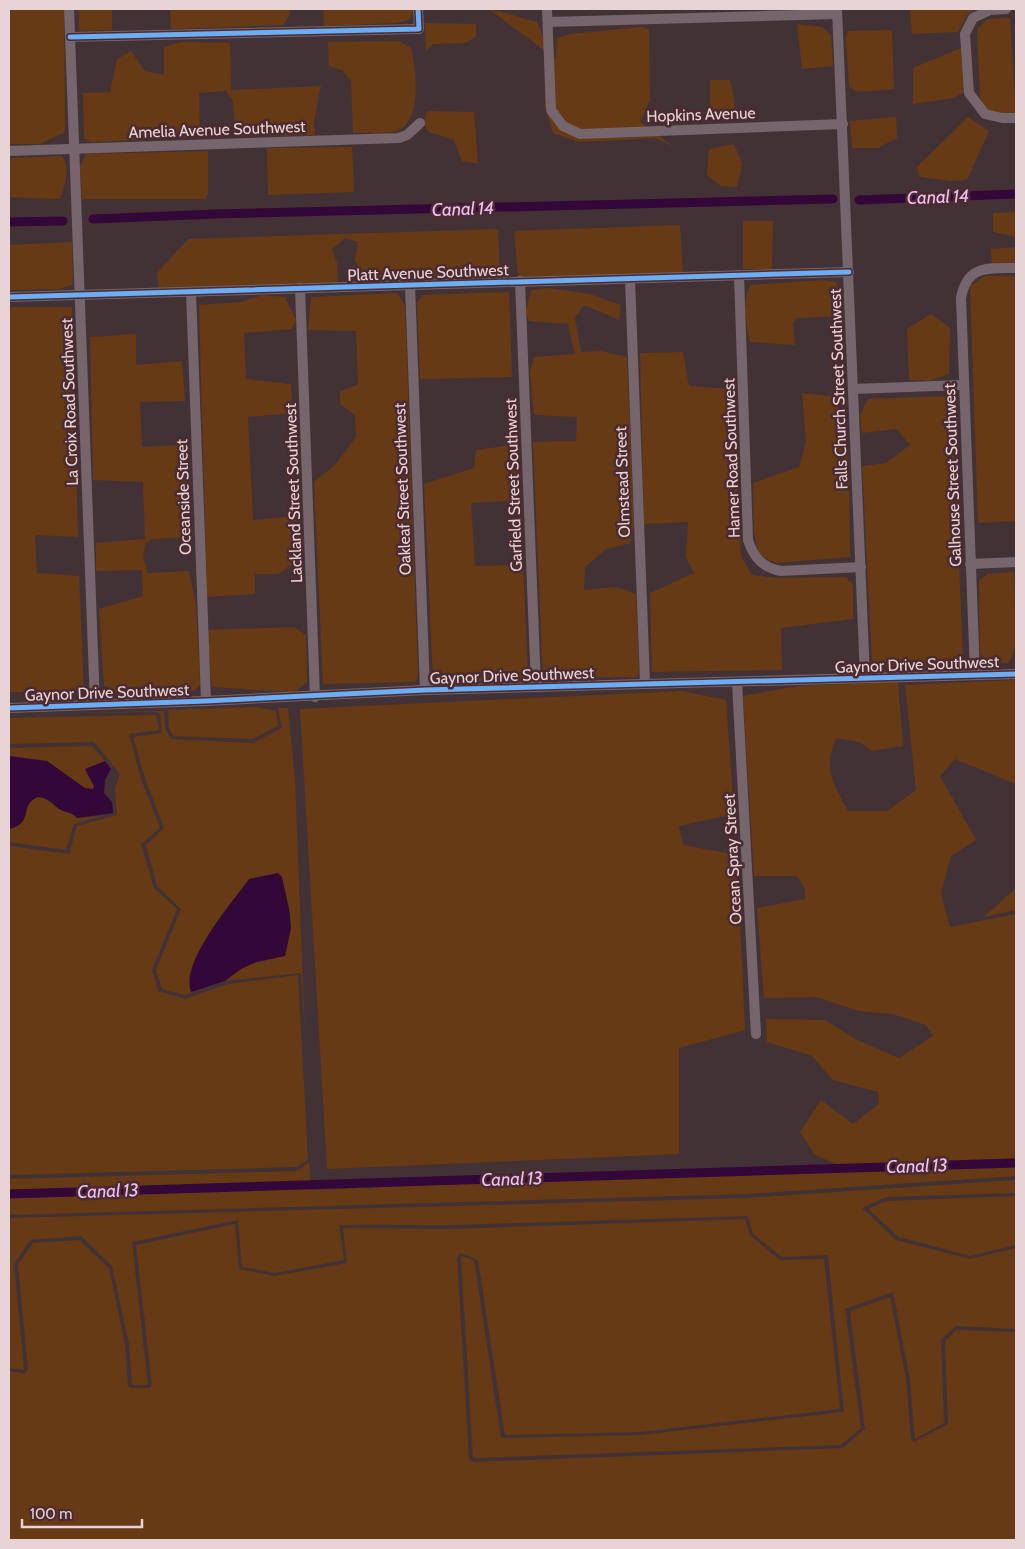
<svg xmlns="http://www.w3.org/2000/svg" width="1025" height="1549" viewBox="0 0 1025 1549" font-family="Cabin,sans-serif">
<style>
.green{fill:#663a15}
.water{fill:#330738}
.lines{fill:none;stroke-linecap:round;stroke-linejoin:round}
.canal{stroke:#330738;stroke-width:9}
.minor{stroke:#74666c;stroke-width:10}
.cycleway-casing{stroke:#4a2b30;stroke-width:8}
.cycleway{stroke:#6dadf4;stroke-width:5}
.labels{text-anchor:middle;stroke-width:5;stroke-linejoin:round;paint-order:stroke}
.street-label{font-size:16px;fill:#e8d3d6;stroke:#4a2b30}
.water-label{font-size:18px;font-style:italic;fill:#f2c0f9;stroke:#4a2b30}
</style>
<rect width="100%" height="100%" fill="#433235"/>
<g class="green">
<polygon points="9,9 64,9 65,132 40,144 9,144"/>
<polygon points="79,9 112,9 112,30 79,31"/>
<polygon points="170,9 289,9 290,15 283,25 171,29"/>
<polygon points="323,9 414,9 409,20 396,23 324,26"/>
<polygon points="910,9 975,9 967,15 958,32 912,34"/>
<path d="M490 10C503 11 523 19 537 22L544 39V50L556 59 557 38 570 34 641 27 649 29 650 100 640 122 674 147 656 138 579 142 553 133 545 106 544 50Z"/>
<polygon points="1010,18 1016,113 997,114 984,108 980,98 977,29 988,19"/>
<polygon points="425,23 476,24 476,37 466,43 433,44 426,51"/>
<polygon points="797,24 822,27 831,35 833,66 802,69"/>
<polygon points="892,30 894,89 858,92 849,87 846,37 848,31"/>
<path d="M398 41 411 48C416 69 423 122 397 131 385 135 366 132 353 133L351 81 342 70 329 66 328 42Z"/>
<polygon points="182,42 230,43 231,90 321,86 314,121 315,135 236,136 233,101 226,91 199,93 200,137 92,142 84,138 83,93 110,92 117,59 131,51 145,71 164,75 164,47"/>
<polygon points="961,48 964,92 954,98 913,104 913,68"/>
<polygon points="710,80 730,80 734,100 735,117 710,119"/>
<polygon points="427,111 474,112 478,164 462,161 454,140 429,132 424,125"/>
<polygon points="896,117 897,138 878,148 852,148 850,121"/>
<polygon points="968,117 989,131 967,180 952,181 919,177 917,167"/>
<polygon points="734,144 742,164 737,187 721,186 707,175 709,149"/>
<polygon points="352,147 354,192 268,195 267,148"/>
<polygon points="208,151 208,194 205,199 82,199 80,166 86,154"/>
<path d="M62 156C71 171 65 183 60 199L9 197V158Z"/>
<polygon points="1016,212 1016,237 993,232 993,213"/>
<polygon points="743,221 773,221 772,269 743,269"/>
<polygon points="680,225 683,275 518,277 514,231"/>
<polygon points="498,229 500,276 397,281 361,272 355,260 358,242 345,238 332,249 337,263 338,282 159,289 157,273 188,239"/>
<polygon points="72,242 73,284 60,289 9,290 9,245"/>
<polygon points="1016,247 1016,263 992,263 991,249"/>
<polygon points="985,276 1016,276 1016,521 978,523 970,286"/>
<path d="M824 280 836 282 842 306 840 316 797 318 793 323 795 345 750 342C746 325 742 300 751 285Z"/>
<polygon points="548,288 590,294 621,305 619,320 584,305 575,318 581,352 601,351 627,357 634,526 630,543 606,549 585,567 584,590 616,587 636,594 639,672 637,677 543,678 533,442 576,441 577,417 534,415 530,373 534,357 575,354 568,324 529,321 526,312 531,290"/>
<polygon points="509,292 512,377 420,379 417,302 423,295"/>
<polygon points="397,293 405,306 418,675 416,682 323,684 314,482 336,464 356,437 355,415 340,404 340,391 358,385 356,331 308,330 311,297"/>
<polygon points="262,295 285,297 296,320 292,329 244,333 246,379 291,384 293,413 248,417 253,520 297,516 304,540 302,558 278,574 255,574 255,594 207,597 199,305 241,302"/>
<polygon points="9,307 72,307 78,537 35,535 37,573 79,576 84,692 9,692"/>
<polygon points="931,314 950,328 949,374 929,381 909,380 907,329"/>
<polygon points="136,334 136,365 182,361 185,401 140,402 142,447 180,445 187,459 193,537 152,539 146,543 143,557 148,573 189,571 196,604 200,684 195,691 116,692 104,685 99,609 143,596 142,570 96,571 96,543 145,539 143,482 93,480 90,337"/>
<polygon points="683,352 689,386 731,389 741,556 752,575 776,578 846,577 853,585 853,619 781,628 782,670 652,672 650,593 694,573 686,557 688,522 644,524 640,353"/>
<polygon points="802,393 837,397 849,462 850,557 776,563 759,555 754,532 753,483 799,467 806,442"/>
<polygon points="952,396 963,658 954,666 887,668 872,660 862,466 886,463 910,445 897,429 862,433 860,415 868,399"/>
<polygon points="519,444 521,500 471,503 475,566 523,565 528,673 522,681 447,682 433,679 424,484 474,468 476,450"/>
<polygon points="1014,572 1016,645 1009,663 990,662 980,654 979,580 988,574"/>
<polygon points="294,627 306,635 307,682 295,692 212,687 207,630"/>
<path d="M1016 680V784L955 759 940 776 976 840 951 856 941 893 950 927 1016 914V1158L839 1165 815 1155 800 1132 821 1100 853 1124 879 1104 878 1092 833 1080 812 1056 767 1042 766 1019 825 1020 857 1040 899 1058 933 1036 926 1025 893 1014 859 1011 816 997 764 998 757 908 805 899V889L797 876H754L743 696 799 686 898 682 903 746 872 751 860 742 836 738C823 771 833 782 848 811H887L916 790 905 685Z"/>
<polygon points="682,691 726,700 734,814 679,826 683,845 737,855 745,1030 679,1048 679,1154 327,1169 300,709"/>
<polygon points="256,707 276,711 278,726 252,739 173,736 169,728 168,710"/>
<path d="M278 708H288L295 780 305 1037 301 973 225 981C235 966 260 962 276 958 298 921 291 913 278 874L249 879 203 945 194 963 191 991 193 992 185 995 162 989 156 970 181 909 157 886 146 845 164 828 145 778 133 737 162 733 160 714 156 712 56 713 164 711 165 728 171 739 253 743 282 728Z"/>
<polygon points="156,715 159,730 129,734 141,779 160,828 141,844 154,888 177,909 152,970 158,991 185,999 228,984 298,975 308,1159 297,1167 9,1175 9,846 69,854 77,826 117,815 115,789 120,774 94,742 9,744 9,718"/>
<polygon points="92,746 105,761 86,773 94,786 94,790 85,789 47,761 9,756 9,748"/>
<path d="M38 797C49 798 51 803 59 809 66 813 72 812 77 818L103 816 74 824 66 850 9 842V829C35 822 18 805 38 797Z"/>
<polygon points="1016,888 1016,910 984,917"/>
<polygon points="309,1162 311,1190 1016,1162 1016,1176 747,1194 9,1215 9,1179 298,1171"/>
<polygon points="1016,1180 1016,1193 886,1197 862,1208 896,1240 970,1259 1016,1248 1016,1329 956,1326 941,1339 944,1423 915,1439 910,1379 893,1292 845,1309 861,1428 841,1445 473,1458 461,1256 474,1260 501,1438 640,1435 844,1412 828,1255 782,1257 753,1234 748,1216 451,1225 339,1225 344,1260 275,1273 242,1267 238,1220 132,1242 148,1385 132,1385 129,1344 112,1266 81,1236 30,1240 14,1264 24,1370 9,1368 9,1218 747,1198"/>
<polygon points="1016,1196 1016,1245 970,1256 899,1237 868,1209 887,1201"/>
<polygon points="745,1219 750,1235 780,1260 824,1259 840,1409 640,1432 505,1435 478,1260 461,1253 457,1257 469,1459 473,1462 843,1448 865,1429 850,1311 890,1297 906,1379 911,1439 914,1442 948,1424 945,1341 957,1330 1016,1332 1016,1540 9,1540 9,1371 24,1374 28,1370 18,1265 33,1243 79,1240 109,1268 125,1345 128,1386 132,1388 149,1388 152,1385 136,1245 235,1224 239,1269 275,1276 347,1263 343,1228 451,1229"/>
</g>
<g class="water">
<path d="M9 756 47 761 85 788 93 789 94 786 85 769 105 761 111 769 105 780 104 793 112 802 113 813 77 818C72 812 66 813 59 809 51 803 49 798 38 797 18 805 35 823 9 829Z"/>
<path d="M278 873 282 877 289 909 291 928 285 956 256 962 241 969 225 981 191 992C180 962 232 903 249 879Z"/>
</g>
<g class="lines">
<g class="canal">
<polyline points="859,200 1016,194"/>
<polyline points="93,219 215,214 833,199"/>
<polyline points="9,222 63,221"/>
<polyline points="9,1194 1016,1163"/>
</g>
<g class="minor">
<polyline points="69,9 95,705"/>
<polyline points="547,9 551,110 563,126 580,134 843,124"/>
<polyline points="837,9 865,678"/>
<polyline points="1006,9 990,10 973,18 965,34 969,93 985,114 1002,118 1016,118"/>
<polyline points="548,22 837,14"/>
<polyline points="70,37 419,29 418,9"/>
<polyline points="9,151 399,138 407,135 420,123"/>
<path d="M739 275 748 540C754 558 762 567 781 571L861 567"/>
<polyline points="630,279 645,683"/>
<polyline points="520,281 536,687"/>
<polyline points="410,285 425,690"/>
<polyline points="300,288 315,697"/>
<polyline points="191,292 206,701"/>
<polyline points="9,297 849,272"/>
<polyline points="853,389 963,385"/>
<polyline points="970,564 1016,562"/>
<path d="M975 675 961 298C967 265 988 268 1016 268"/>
<polyline points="737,683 756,1034"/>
<polyline points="9,708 206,701 425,690 1016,674"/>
</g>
<defs>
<g id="cycleway">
<polyline points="70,37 419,29 418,9"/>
<polyline points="9,297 849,272"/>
<polyline points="9,708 206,701 425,690 1016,674"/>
</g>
</defs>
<use href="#cycleway" class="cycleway-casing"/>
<use href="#cycleway" class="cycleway"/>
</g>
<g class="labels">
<g class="street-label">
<text transform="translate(701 114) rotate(-2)" y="6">Hopkins Avenue</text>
<text transform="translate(217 129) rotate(-2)" y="6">Amelia Avenue Southwest</text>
<text transform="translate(428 272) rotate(-2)" y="6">Platt Avenue Southwest</text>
<text transform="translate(838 389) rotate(-92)" y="6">Falls Church Street Southwest</text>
<text transform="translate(69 402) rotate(-92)" y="6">La Croix Road Southwest</text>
<text transform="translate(731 458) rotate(-92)" y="6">Hamer Road Southwest</text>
<text transform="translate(952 475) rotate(-92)" y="6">Galhouse Street Southwest</text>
<text transform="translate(622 482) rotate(-92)" y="6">Olmstead Street</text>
<text transform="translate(513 485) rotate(-92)" y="6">Garfield Street Southwest</text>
<text transform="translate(402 489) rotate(-92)" y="6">Oakleaf Street Southwest</text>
<text transform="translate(293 493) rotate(-92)" y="6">Lackland Street Southwest</text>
<text transform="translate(183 497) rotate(-92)" y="6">Oceanside Street</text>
<text transform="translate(917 664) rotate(-2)" y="6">Gaynor Drive Southwest</text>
<text transform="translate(512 675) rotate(-2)" y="6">Gaynor Drive Southwest</text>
<text transform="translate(107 692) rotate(-2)" y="6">Gaynor Drive Southwest</text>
<text transform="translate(732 859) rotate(-93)" y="6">Ocean Spray Street</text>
</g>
<g class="water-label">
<text transform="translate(938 197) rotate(-2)" y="6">Canal 14</text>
<text transform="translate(463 209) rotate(-2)" y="6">Canal 14</text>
<text transform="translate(917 1166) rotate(-2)" y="6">Canal 13</text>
<text transform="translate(512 1179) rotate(-2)" y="6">Canal 13</text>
<text transform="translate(108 1191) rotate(-2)" y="6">Canal 13</text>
</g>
</g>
<rect width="1025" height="1549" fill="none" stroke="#e8d3d6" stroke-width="20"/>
<path d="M22 1519v8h120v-8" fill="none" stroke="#e8d3d6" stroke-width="2.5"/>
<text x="30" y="1519" font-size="15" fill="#e8d3d6" stroke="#4a2b30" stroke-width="4" paint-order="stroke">100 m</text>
</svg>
